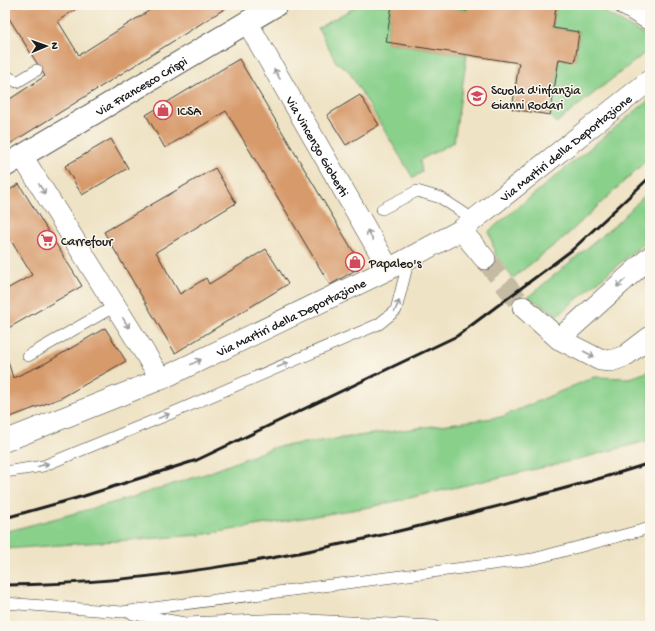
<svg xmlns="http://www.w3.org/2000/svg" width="655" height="631" viewBox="0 0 655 631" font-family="'Gochi Hand',sans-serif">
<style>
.green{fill:#89d08b;stroke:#527654}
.building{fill:#d79a6a}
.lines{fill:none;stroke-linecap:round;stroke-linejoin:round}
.minor-tunnel{stroke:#c5bba3;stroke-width:21;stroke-dasharray:21 10;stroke-linecap:butt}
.service-casing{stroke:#3c3a35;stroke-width:12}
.minor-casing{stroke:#3c3a35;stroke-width:22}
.tertiary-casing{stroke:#3c3a35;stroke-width:24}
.service{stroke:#fff;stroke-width:11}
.minor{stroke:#fff;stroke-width:21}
.tertiary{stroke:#fff;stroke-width:22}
.rail{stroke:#1c1c1c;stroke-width:3}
.oneway{stroke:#999}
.labels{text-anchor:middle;stroke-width:3;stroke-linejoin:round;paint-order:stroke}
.street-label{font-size:13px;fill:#1c1c1c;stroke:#fbf7ec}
.poi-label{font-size:13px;fill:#1c1c1c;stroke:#fbf7ec;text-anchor:start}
</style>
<rect width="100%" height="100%" fill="#fbf7ec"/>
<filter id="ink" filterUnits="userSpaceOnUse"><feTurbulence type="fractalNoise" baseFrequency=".025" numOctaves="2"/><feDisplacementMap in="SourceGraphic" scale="8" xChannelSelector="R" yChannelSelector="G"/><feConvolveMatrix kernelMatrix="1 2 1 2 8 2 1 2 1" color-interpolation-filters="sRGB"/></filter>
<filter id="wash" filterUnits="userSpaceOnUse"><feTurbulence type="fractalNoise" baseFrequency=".012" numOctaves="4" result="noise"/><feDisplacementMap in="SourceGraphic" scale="16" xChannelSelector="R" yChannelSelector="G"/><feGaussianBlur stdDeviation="0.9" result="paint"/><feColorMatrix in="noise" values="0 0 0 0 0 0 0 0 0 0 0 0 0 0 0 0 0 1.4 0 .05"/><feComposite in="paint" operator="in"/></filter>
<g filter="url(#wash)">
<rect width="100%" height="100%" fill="#efe3c5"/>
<g class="green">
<polygon points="359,5 392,5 386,42 467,55 454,142 420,160 422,172 413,178 348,70 336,62 318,28"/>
<polygon points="430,5 468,5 467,11"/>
<polygon points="542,5 604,5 601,10 650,38 650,49 556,123 550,115 559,59 575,61 579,32 553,28 556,7"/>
<polygon points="650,99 650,157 568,234 513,278 496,256 489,231"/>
<polygon points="650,190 650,238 558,315 528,297 615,225"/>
<polygon points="650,371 650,440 575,460 370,507 200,535 5,549 5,532 116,502 208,473 275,447 501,417 594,377 630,378"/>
</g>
<g id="blocks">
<g class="building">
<polygon points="7,5 82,5 58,21 79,55 158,5 229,6 5,147 5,92 10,99 45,76 5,12 5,6"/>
<polygon points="392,5 430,5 467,11 468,5 542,5 556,7 553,28 579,32 575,62 559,59 550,115 512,109 519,63 386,42"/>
<polygon points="239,59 362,266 330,285 226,111 165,148 146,115"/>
<polygon points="360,95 379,125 346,145 327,115"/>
<polygon points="111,139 128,168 82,195 65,166"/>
<polygon points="215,168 236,203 156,252 180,294 206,278 209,284 266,249 288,284 175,353 104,232"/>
<polygon points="19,184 82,286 5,330 5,290 32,275 10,239 5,242 5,193"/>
<polygon points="105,328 126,361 61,398 5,419 5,351 13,378 46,363"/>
</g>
</g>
</g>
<g filter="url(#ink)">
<use href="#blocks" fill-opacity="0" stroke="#3c3a35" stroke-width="1"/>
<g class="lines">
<polyline class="minor-tunnel" points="485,259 523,307"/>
<defs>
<g id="service">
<polyline points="5,75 17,82 37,70"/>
<polyline points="382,209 417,191 441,198 473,219"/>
<polyline points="28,356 115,306"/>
<polyline points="5,472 43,466 172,413 379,324 396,310 409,259"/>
<polyline points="5,603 122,612 533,559 650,528"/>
<polyline points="133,614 185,623 286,619 434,626"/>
</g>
<g id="minor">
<polyline points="625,5 650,20"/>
<path id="s1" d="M247 22 389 269"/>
<polyline points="22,156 161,379"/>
<polyline points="461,230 485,259"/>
<polyline points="523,307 559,339 600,360 611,361 625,356 650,337"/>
<polyline points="559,339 650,257"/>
<path id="s2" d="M5 441 161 379 389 269 461 230 650 80"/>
</g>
<g id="tertiary">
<path id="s3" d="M5 166 276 5"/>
</g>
</defs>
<use href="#service" class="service-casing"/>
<use href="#minor" class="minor-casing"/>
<use href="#tertiary" class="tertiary-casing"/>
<use href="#service" class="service"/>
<use href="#minor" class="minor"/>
<use href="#tertiary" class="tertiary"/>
<g class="rail">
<polyline points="5,518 84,496 197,460 457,336 572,250 650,177"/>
<path d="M5 585C164 584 322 552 475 512 534 497 592 482 650 463"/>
<polyline points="5,622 30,626"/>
</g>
</g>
<defs><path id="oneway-shaft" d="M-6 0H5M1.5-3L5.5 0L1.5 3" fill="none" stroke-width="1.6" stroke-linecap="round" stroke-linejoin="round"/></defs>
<g class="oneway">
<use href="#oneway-shaft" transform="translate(277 74) rotate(-120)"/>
<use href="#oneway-shaft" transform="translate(42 189) rotate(58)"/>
<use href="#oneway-shaft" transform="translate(370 235) rotate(-120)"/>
<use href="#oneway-shaft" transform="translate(621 283) rotate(138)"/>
<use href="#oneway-shaft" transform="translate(397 306) rotate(-67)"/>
<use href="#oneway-shaft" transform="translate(126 323) rotate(58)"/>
<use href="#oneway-shaft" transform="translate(589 354) rotate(27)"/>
<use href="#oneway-shaft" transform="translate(196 362) rotate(-26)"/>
<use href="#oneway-shaft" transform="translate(283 365) rotate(-23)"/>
<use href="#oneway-shaft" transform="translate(164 416) rotate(-22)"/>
<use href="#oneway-shaft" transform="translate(43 465) rotate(-16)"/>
</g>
</g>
<defs>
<symbol id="school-ring" viewBox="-11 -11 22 22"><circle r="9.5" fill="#fbf7ec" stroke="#d1495b" stroke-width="1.5"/><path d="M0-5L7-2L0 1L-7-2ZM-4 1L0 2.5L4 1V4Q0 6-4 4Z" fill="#d1495b"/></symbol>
<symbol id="shop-ring" viewBox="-11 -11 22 22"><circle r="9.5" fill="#fbf7ec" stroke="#d1495b" stroke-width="1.5"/><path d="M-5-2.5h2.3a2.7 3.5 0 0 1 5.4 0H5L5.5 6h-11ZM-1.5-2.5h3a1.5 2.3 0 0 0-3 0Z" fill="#d1495b"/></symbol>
<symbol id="supermarket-ring" viewBox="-11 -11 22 22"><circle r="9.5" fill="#fbf7ec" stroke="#d1495b" stroke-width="1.5"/><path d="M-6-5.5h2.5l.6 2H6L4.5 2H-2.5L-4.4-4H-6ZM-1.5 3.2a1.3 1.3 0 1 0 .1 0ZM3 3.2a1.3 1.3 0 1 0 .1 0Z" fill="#d1495b"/></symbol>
</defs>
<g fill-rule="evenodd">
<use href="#school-ring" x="466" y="85" width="22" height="22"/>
<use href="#shop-ring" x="152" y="99" width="22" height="22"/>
<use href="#supermarket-ring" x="36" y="229" width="22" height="22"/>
<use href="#shop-ring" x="344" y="251" width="22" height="22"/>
</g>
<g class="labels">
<g class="street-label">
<text dy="5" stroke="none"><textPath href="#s3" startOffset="158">Via Francesco Crispi</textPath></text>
<text dy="5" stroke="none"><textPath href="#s1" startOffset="143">Via Vincenzo Gioberti</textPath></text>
<text dy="5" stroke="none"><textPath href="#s2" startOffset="636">Via Martiri della Deportazione</textPath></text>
<text dy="5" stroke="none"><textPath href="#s2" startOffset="312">Via Martiri della Deportazione</textPath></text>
</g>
<g class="poi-label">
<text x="491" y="94">Scuola d'infanzia<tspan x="491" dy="15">Gianni Rodari</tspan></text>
<text x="177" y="115">ICSA</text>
<text x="61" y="245">Carrefour</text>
<text x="369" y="267">Papaleo's</text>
</g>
</g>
<rect width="655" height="631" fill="none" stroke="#fbf7ec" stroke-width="20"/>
<g transform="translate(46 46) rotate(88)" stroke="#fbf7ec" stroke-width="3" paint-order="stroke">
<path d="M0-3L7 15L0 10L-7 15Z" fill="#1c1c1c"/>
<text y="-6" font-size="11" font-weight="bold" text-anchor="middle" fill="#1c1c1c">N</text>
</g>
</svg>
